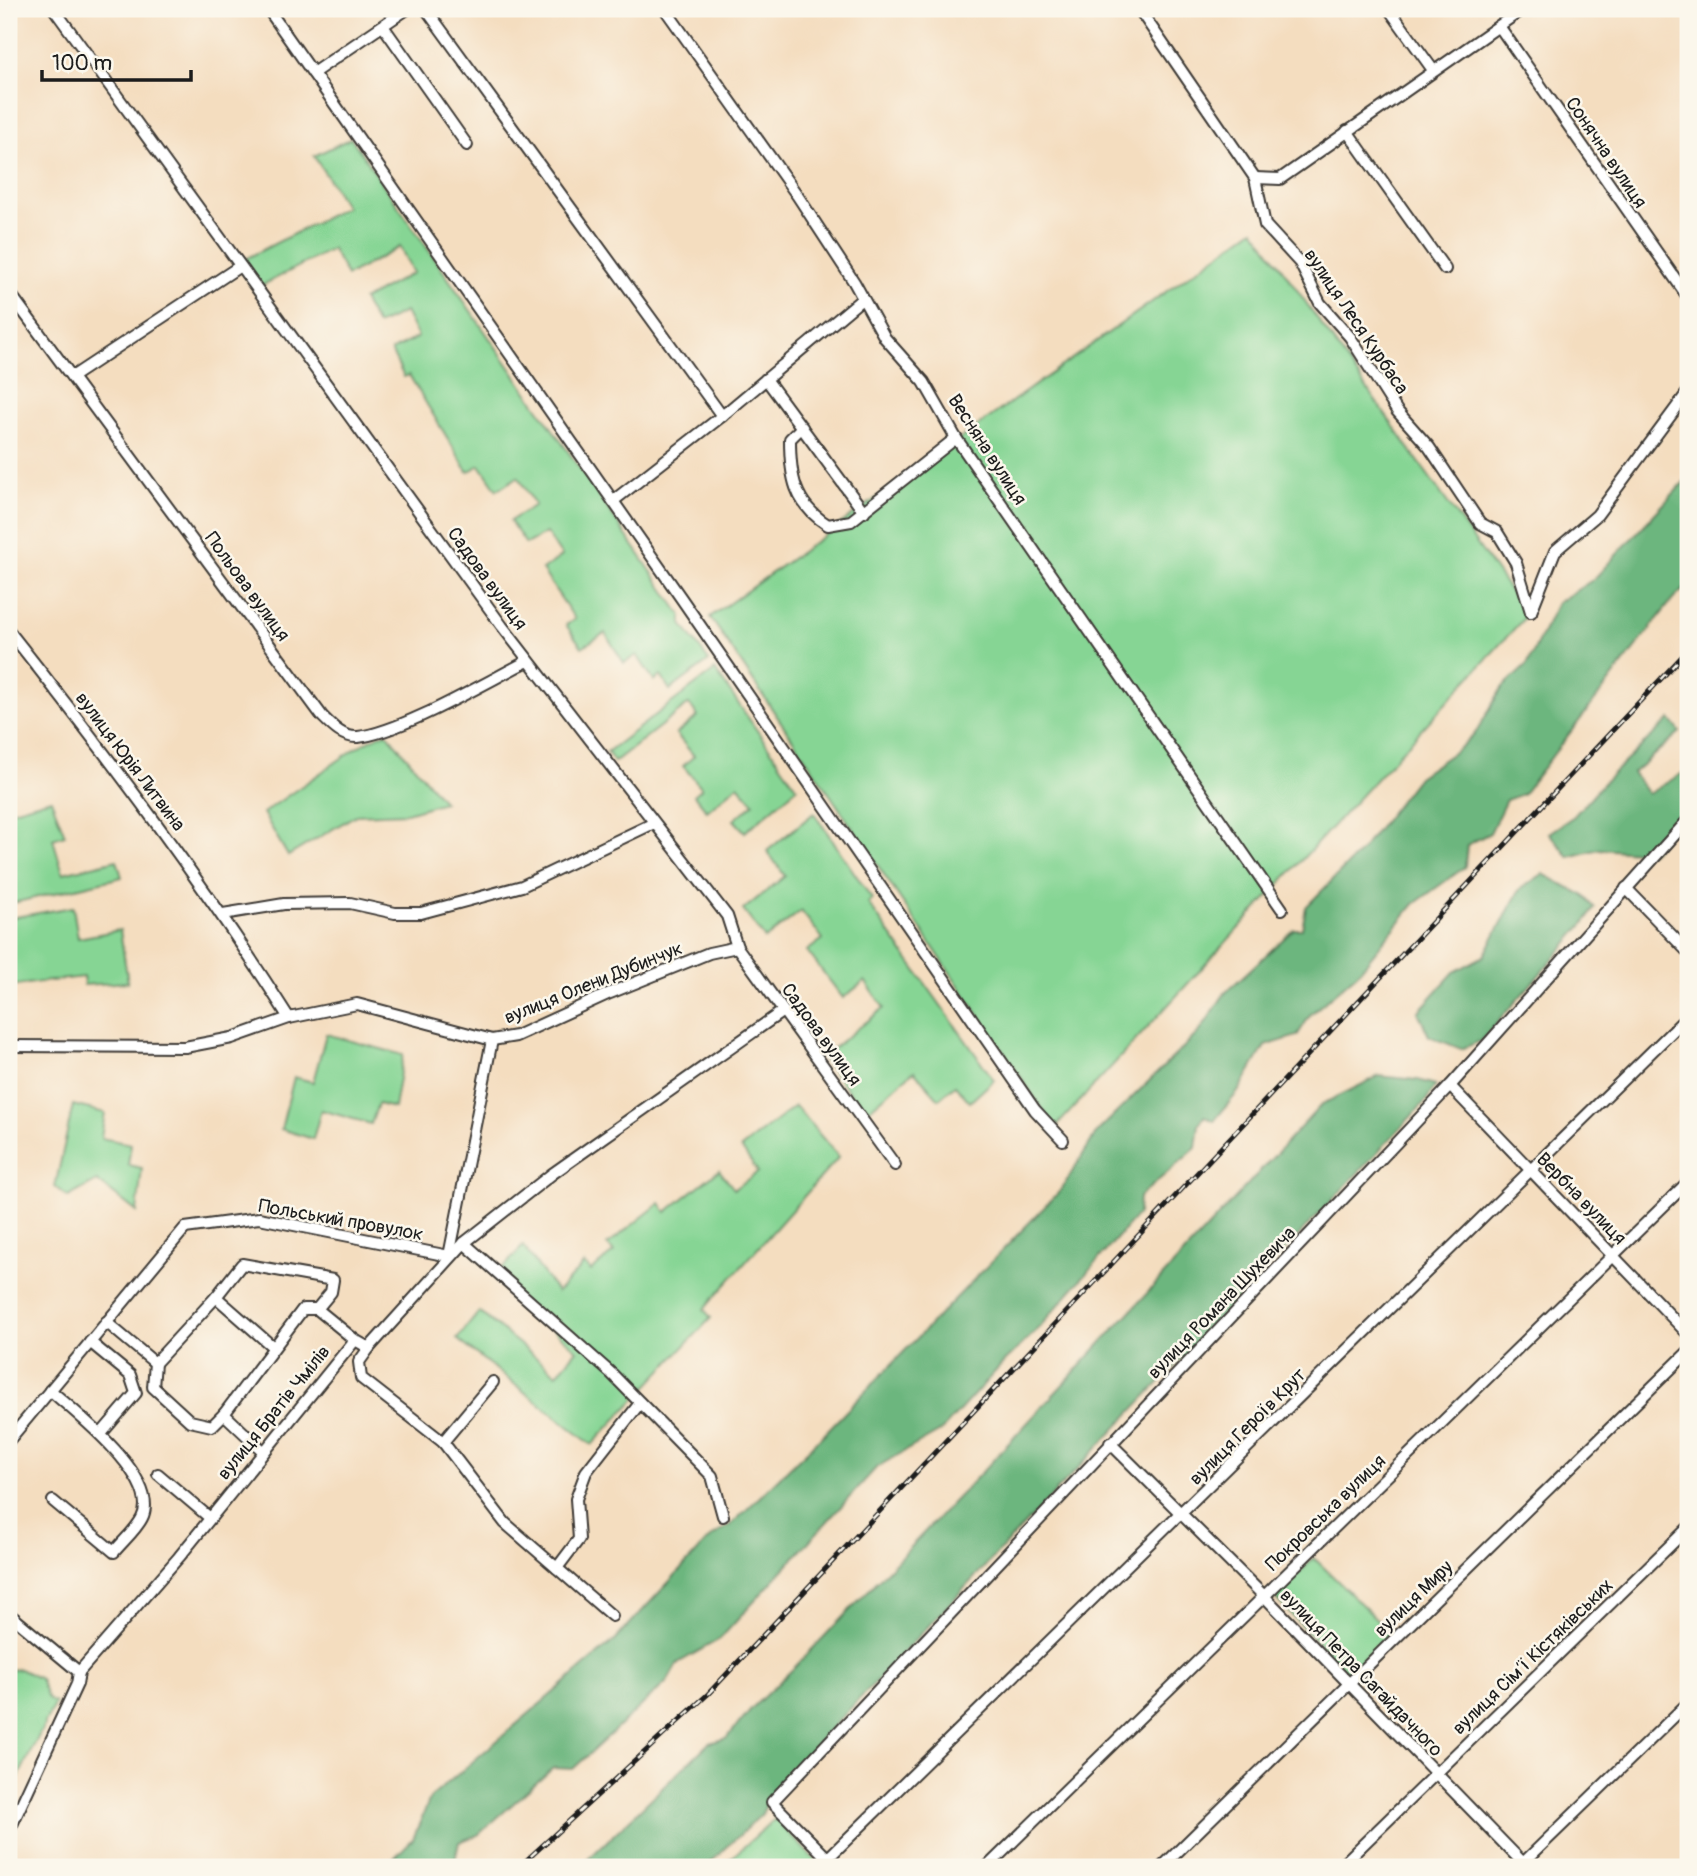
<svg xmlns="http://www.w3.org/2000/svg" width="1697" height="1876" viewBox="0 0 1697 1876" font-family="Pangolin,sans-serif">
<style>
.green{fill:#86d594;stroke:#517858;stroke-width:2}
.forest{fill:#6cb67e;stroke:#44694d;stroke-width:2}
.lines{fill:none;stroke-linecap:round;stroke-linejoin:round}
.street-casing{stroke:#3c3934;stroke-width:14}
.street{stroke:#fff;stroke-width:10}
.rail-casing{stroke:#1c1c1c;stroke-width:5}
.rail{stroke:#fbf7ec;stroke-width:2.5;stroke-dasharray:8;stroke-linecap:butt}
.labels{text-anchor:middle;stroke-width:5;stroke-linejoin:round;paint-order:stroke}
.street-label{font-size:19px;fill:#1c1c1c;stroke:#fbf7ec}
</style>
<rect width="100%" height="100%" fill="#fbf7ec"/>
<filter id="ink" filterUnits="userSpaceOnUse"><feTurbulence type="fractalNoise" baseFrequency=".0143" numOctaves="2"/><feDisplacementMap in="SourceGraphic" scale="14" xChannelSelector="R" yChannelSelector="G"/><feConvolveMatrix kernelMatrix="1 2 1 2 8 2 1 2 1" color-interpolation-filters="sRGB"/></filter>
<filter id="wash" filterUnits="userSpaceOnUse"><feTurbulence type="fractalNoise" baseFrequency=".00686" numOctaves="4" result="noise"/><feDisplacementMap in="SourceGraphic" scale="28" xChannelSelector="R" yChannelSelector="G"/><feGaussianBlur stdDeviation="1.57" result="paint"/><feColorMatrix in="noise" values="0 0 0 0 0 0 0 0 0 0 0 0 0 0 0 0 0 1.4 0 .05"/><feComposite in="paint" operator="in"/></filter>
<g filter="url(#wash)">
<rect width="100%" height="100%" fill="#f4ddbf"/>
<g class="green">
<polygon points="351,138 682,616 682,624 709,661 670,690 661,676 654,681 637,655 624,663 605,633 582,647 566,625 575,619 542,570 562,556 546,533 526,544 510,521 535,505 518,477 497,490 480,465 468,472 409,375 404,377 391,351 418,337 405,312 377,325 363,300 413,273 400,247 347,276 332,249 261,286 241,261 346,207 314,156"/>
<polygon points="1254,229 1527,615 1055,1128 710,617"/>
<polygon points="715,670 797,788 745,832 734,820 754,803 738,785 707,811 694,795 702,788 683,766 694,756 676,734 698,716 689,704 614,762 607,752"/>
<polygon points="386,732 444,802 407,813 356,815 288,856 263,813 359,746"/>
<polygon points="51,799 65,835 53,839 63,873 117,860 122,877 9,904 9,811"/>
<polygon points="814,813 872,899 868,903 994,1080 970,1102 955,1085 939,1099 914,1071 865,1113 822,1057 884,1008 865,981 843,998 807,951 823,939 801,911 765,939 743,910 785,876 767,851"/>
<polygon points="73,907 78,938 120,930 128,982 84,985 83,977 9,986 9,918"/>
<polygon points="326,1034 403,1055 394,1108 378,1104 371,1124 321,1110 313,1139 281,1129 294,1077 313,1082"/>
<polygon points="73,1105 105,1113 101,1138 131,1144 128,1165 142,1168 137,1212 97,1181 68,1197 55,1187"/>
<polygon points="795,1106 839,1157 704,1309 711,1318 592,1445 457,1339 479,1312 557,1374 577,1350 494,1278 523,1246 557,1292 584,1264 591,1271 614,1252 607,1245 660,1203 666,1212 719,1170 734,1189 758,1172 741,1148"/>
<polygon points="1314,1558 1390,1632 1348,1674 1274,1597"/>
<polygon points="20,1669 40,1679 48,1699 55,1703 12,1790 9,1788 9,1670"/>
<polygon points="775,1819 822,1867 721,1867"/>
</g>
<g class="forest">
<polygon points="1686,480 1688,586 1673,599 1523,794 1506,800 1490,833 1467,845 1465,867 1414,904 1357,974 1311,1014 1297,1036 1265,1046 1238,1092 1214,1121 1204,1116 1199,1125 1196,1148 1139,1197 1138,1214 1036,1331 1003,1363 942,1430 877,1467 720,1639 678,1663 667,1682 573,1769 553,1768 478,1835 459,1842 455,1861 449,1867 385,1867 413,1839 430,1798 615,1640 710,1538 733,1523 823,1435 1061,1190 1097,1132 1200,1031 1225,993 1294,929 1302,929 1306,907 1361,851 1418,777 1460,748 1477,731 1502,688 1527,665 1557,603 1594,579"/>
<polygon points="1670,719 1680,732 1633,773 1648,794 1688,770 1688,811 1651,853 1599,849 1569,857 1549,833 1574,816 1605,781"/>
<polygon points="1543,874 1583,895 1595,908 1584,924 1481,1041 1461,1049 1429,1036 1418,1012 1454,972 1484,956 1520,889"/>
<polygon points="1379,1076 1418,1080 1436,1085 1425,1102 773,1790 762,1814 706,1867 580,1867 709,1743 727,1738 751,1709 796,1666 983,1471 1322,1104"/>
</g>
</g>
<g filter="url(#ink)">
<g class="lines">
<defs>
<g id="street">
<polyline points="54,9 502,626 727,916 737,947 895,1165"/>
<polyline points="268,9 681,598 1035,1110 1063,1140"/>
<polyline points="426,9 722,416"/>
<polyline points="665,9 797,195 854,282 885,338 924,382 956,438 1282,909"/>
<polyline points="1139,9 1255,178 1265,225 1300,263 1320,303 1350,337 1397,411 1429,447 1480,523 1497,532 1516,563 1531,612"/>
<polyline points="1389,9 1433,70"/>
<polyline points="383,26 467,145"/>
<polyline points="1499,26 1688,297"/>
<polyline points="313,73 407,9"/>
<polyline points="1347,131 1445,269"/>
<polyline points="1255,178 1280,179 1523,9"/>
<path d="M9 292 322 716C332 726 343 738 358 737 402 732 486 682 528 661"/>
<polyline points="72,377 240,266"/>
<polyline points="766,379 864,512"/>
<path d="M802 427 790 439C790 476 794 504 828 525L851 521 956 438"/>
<polyline points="613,501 722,416 862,299"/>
<polyline points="1531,612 1555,551 1597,515 1688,392"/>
<path d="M9 631C108 756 204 883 289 1018"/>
<polyline points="1626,888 1688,952"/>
<polyline points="223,914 284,904 350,903 395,913 421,913 522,886 654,823"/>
<polyline points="9,1046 185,1047 232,1038 289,1018 357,1004 492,1040 516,1036 610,993 709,953 737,947"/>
<polyline points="1450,1086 1688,1334"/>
<polyline points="464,1243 612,1374 712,1476 723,1516"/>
<polyline points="106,1322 155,1363 216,1297"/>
<polyline points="90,1342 130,1375 136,1393 101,1434"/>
<polyline points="273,1347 216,1297 242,1264 333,1280 331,1292 317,1309"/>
<polyline points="369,1348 359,1362 361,1378 443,1442 505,1523 612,1616"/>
<polyline points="155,1363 153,1387 190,1421 212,1426 224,1414"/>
<path d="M50 1390C75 1412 162 1479 142 1518 136 1530 123 1541 114 1552L53 1501"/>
<polyline points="9,1440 185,1228 259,1218 449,1256 492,1040"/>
<polyline points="443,1442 493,1382"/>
<polyline points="1110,1443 1264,1596 1527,1867"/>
<polyline points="263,1451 224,1414 303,1309 317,1309 355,1340"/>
<polyline points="158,1474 210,1518"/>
<polyline points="557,1568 579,1539 576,1499 586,1472 640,1403"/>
<polyline points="9,1614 79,1672"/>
<polyline points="79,1672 179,1557 355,1340 369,1348 464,1243 552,1174 783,1011"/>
<polyline points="9,1831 77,1684 79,1672"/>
<polyline points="827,1859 1688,1016"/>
<polyline points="836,1867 772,1802 1450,1086 1688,820"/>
<polyline points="987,1867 1688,1182"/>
<polyline points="1162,1867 1688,1352"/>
<polyline points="1340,1867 1688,1528"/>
<polyline points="1519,1867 1688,1703"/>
</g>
</defs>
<use href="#street" class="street-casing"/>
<use href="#street" class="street"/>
<defs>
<polyline id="rail" points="519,1867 708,1694 1688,650"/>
</defs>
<use href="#rail" class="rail-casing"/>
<use href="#rail" class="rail"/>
</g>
</g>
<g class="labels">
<g class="street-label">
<text transform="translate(1607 152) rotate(56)" y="7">Сонячна вулиця</text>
<text transform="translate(1357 321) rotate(56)" y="7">вулиця Леся Курбаса</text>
<text transform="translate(988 449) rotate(57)" y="7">Весняна вулиця</text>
<text transform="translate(488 578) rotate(54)" y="7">Садова вулиця</text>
<text transform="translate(248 586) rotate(54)" y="7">Польова вулиця</text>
<text transform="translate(131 761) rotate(53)" y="7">вулиця Юрія Литвина</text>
<text transform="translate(593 982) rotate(-22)" y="7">вулиця Олени Дубинчук</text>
<text transform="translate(822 1034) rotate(54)" y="7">Садова вулиця</text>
<text transform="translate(1582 1198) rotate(46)" y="7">Вербна вулиця</text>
<text transform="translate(341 1219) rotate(10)" y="7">Польський провулок</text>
<text transform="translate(1221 1302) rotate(-46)" y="7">вулиця Романа Шухевича</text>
<text transform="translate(273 1412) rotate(-51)" y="7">вулиця Братів Чмілів</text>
<text transform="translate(1247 1426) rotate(-45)" y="7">вулиця Героїв Крут</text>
<text transform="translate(1325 1512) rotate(-44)" y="7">Покровська вулиця</text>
<text transform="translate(1413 1598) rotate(-44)" y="7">вулиця Миру</text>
<text transform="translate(1532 1656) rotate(-44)" y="7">вулиця Сімʼї Кістяківських</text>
<text transform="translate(1362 1672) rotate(46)" y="7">вулиця Петра Сагайдачного</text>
</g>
</g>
<rect width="1697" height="1876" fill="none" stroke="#fbf7ec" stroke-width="35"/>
<path d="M42 70v10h149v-10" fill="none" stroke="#1c1c1c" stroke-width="3.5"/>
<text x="52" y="70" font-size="21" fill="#1c1c1c" stroke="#fbf7ec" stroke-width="5" paint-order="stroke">100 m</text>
</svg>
